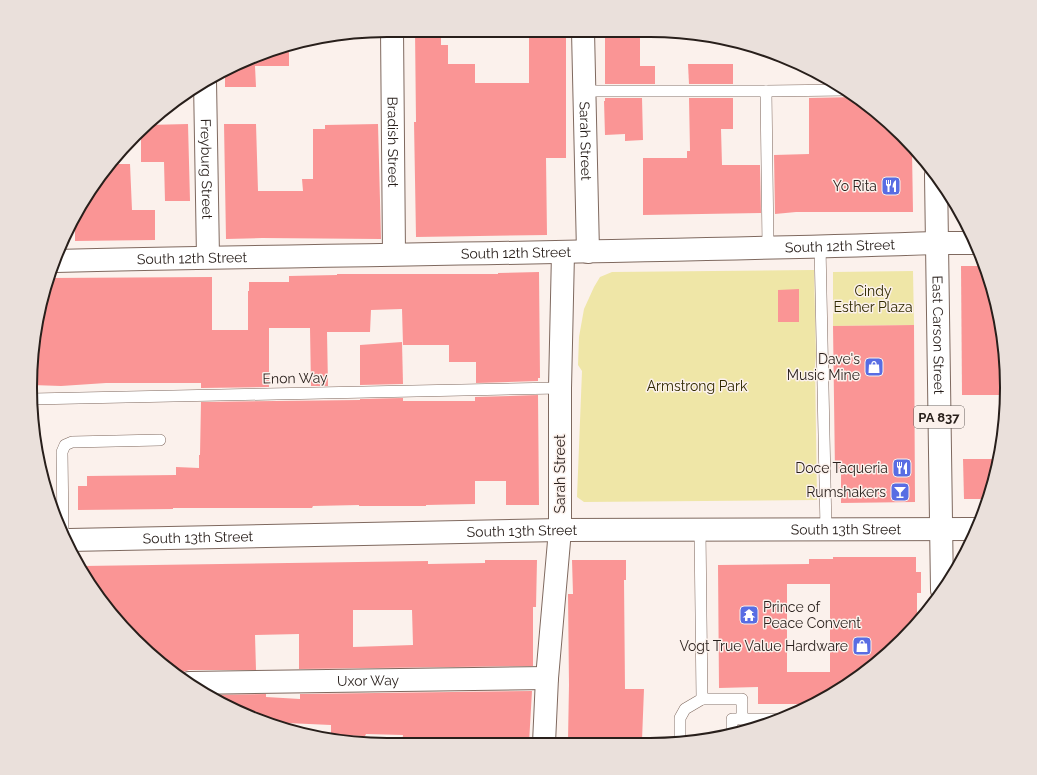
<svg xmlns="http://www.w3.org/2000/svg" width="1037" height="775" viewBox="0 0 1037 775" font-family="Raleway,sans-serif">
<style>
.green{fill:#efe6a7}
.building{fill:#fa9595;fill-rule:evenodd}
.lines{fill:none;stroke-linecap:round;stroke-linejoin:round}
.lane-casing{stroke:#7f695f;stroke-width:12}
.street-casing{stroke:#7f695f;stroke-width:24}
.secondary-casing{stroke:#7f695f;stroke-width:24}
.primary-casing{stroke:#7f695f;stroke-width:24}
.lane{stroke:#fff;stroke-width:11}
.street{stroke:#fff;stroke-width:22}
.secondary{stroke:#fff;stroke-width:22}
.primary{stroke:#fff;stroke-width:22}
.labels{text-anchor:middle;stroke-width:3;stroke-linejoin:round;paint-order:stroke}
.shield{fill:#fbf1ec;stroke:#675e5a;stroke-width:1}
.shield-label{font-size:13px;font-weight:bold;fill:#281f1b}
.street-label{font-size:14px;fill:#281f1b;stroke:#fbf1ec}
.poi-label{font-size:14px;fill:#281f1b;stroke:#fbf1ec;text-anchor:end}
.park-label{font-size:14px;fill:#312a00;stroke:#fbf1ec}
.rim{fill:none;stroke:#281f1b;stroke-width:2}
</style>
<rect width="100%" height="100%" fill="#fbf1ec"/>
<g class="green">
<polygon points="814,270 816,356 815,365 817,500 584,502 577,497 582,371 578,365 579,337 584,309 594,287 600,277 612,272"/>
<polygon points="913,271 914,325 833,326 833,272"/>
</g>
<g class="building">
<polygon points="415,30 441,30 441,45 448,45 448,64 475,64 475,83 529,83 529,30 566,30 566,158 546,158 547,235 416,237 414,122 416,122"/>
<polygon points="605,31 640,31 640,66 655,66 655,84 605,84"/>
<polygon points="289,45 289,66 255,66 256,87 225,87 225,71"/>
<polygon points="688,64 733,64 733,84 689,84"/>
<polygon points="855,97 912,151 913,212 796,212 775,214 774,155 809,154 809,98"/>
<polygon points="605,98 642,98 643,140 625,141 625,134 605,135 604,101 605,101"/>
<polygon points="689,98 733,98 733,129 721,129 722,165 760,165 761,213 643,215 643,158 687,158 687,151 690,151"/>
<polygon points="188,124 190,201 165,201 164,162 141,162 141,130 147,125"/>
<polygon points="224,124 256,124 258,191 303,191 302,179 313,179 313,129 325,129 325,125 378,124 381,239 262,238 226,239"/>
<polygon points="114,164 130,164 132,210 155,210 155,240 75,241 75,218"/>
<polygon points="961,266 984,266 995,295 1006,364 1005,395 962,395"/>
<polygon points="539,272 540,378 538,378 538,381 476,383 476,362 449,362 449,345 403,345 402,309 371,310 370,332 327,332 328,386 311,386 310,328 269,328 269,387 201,388 201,383 106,383 61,386 32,385 37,318 50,278 212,277 212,330 248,330 248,291 249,291 249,282 289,282 289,276 337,275 337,274 498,274 498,273"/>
<polygon points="799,289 799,322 778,322 778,290"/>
<polygon points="914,325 915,502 841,503 841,472 835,472 833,326"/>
<polygon points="402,342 403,384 360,385 360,345"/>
<polygon points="538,395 539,505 506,505 506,481 475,481 475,504 426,505 426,506 359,506 359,505 313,506 312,508 173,508 173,509 78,510 78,486 87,486 87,476 176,475 176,467 199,468 199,455 200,455 201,402 360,400 360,399 403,398 403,401 475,401 475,397"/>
<polygon points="963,459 998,459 989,499 964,499"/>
<path d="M833 557H916V572H921V593H917V624L867 671 811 704H758V687L719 688 718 565 809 564V559H833ZM787 584H830V672H787Z"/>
<path d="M485 560H537L536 607H533V666L299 669V634L255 635 256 670H189L183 672 179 676 152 656 104 605 83 566 428 561V564L485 563ZM353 610H412L413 645 353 647Z"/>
<polygon points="572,560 626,560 626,580 624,580 625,689 644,689 642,740 568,740 569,685 568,594 573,594"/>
<polygon points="532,691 529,743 402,744 403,735 366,734 365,736 331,735 331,725 287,723 287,730 206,695 266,694 266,697 300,699 300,694"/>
</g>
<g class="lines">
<defs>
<g id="lane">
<polyline points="585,91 766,91 847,90"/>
<polyline points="766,91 768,247"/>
<polyline points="820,246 826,529"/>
<polyline points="32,399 560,388"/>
<polyline points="63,529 62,452 65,445 72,442 160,440"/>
<polyline points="700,530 702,699 742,699 742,719"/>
<polyline points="732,732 732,719 783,719"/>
<polyline points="680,742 680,718 685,709 702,699"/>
</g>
<g id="street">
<path id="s1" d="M392 30 394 254"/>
<path id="s2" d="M583 31 588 252"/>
<path id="s3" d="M205 81 208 257"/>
<polyline points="937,243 975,243"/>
<path id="s4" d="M69 540 560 530 976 529"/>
<path id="s5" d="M189 683 547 678"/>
<polyline points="544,743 547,678 560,530 560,388 563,253"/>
</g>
<g id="secondary">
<path id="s6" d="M56 261C350 254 644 253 937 243"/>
</g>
<g id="primary">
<path id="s7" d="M936 175 942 590"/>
</g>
</defs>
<use href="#lane" class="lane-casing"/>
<use href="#street" class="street-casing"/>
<use href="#secondary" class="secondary-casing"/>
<use href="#primary" class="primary-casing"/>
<use href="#lane" class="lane"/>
<use href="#street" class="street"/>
<use href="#secondary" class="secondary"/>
<use href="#primary" class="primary"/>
</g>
<defs>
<symbol id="restaurant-square" viewBox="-11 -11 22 22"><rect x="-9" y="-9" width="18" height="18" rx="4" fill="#586de3" stroke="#fbf1ec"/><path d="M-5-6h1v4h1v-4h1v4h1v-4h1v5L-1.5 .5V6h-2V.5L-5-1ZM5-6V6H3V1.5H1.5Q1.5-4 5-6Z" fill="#fff"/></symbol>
<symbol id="shop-square" viewBox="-11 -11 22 22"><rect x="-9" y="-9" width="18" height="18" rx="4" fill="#586de3" stroke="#fbf1ec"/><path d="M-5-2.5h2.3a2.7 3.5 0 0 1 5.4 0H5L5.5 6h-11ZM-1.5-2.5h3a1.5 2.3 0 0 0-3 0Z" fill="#fff"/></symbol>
<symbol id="bar-square" viewBox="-11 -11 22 22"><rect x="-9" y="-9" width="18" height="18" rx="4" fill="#586de3" stroke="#fbf1ec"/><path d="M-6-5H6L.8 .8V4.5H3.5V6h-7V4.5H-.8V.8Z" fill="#fff"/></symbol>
<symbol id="temple-square" viewBox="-11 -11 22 22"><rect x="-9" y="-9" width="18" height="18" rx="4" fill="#586de3" stroke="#fbf1ec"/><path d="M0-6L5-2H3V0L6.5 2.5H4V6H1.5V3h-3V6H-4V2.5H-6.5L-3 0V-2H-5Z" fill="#fff"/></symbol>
</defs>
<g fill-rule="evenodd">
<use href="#restaurant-square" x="880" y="175" width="22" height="22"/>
<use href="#shop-square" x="863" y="356" width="22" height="22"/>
<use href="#restaurant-square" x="891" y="457" width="22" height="22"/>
<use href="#bar-square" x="889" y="481" width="22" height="22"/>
<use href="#temple-square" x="738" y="604" width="22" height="22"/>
<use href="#shop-square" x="851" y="635" width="22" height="22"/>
</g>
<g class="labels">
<rect class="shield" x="914" y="406" width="50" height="22" rx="3"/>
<g class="shield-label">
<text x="939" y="422">PA 837</text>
</g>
<g class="street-label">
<text dy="5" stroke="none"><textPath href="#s2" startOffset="110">Sarah Street</textPath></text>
<text dy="5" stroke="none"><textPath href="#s1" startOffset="112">Bradish Street</textPath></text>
<text dy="5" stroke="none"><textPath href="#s3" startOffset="88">Freyburg Street</textPath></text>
<text dy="5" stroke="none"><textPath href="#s6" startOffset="784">South 12th Street</textPath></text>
<text dy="5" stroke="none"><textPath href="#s6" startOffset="460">South 12th Street</textPath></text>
<text dy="5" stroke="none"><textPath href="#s6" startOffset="136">South 12th Street</textPath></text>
<text dy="5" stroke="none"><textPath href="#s7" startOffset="160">East Carson Street</textPath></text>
<text transform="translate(295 378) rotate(-1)" y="5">Enon Way</text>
<text transform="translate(560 474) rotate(-90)" y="5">Sarah Street</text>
<text dy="5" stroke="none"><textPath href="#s4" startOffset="777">South 13th Street</textPath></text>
<text dy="5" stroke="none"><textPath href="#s4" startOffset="453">South 13th Street</textPath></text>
<text dy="5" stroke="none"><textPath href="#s4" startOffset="129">South 13th Street</textPath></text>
<text dy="5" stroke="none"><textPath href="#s5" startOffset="179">Uxor Way</textPath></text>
</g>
<g class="poi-label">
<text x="877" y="191">Yo Rita</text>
<text x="860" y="364">Dave's<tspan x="860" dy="16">Music Mine</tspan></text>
<text x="888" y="473">Doce Taqueria</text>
<text x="886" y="497">Rumshakers</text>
<text x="763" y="612" text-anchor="start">Prince of<tspan x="763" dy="16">Peace Convent</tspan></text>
<text x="848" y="651">Vogt True Value Hardware</text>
</g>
<g class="park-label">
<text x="873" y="296">Cindy<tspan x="873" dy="16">Esther Plaza</tspan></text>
<text x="697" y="391">Armstrong Park</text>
</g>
</g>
<path d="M0 0H1037V775H0ZM387 37H650A350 350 0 0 1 1000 387V388A350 350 0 0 1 650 738H387A350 350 0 0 1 37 388V387A350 350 0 0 1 387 37Z" fill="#eae0db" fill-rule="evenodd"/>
<path class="rim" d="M387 37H650A350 350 0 0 1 1000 387V388A350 350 0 0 1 650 738H387A350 350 0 0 1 37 388V387A350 350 0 0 1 387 37Z"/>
</svg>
